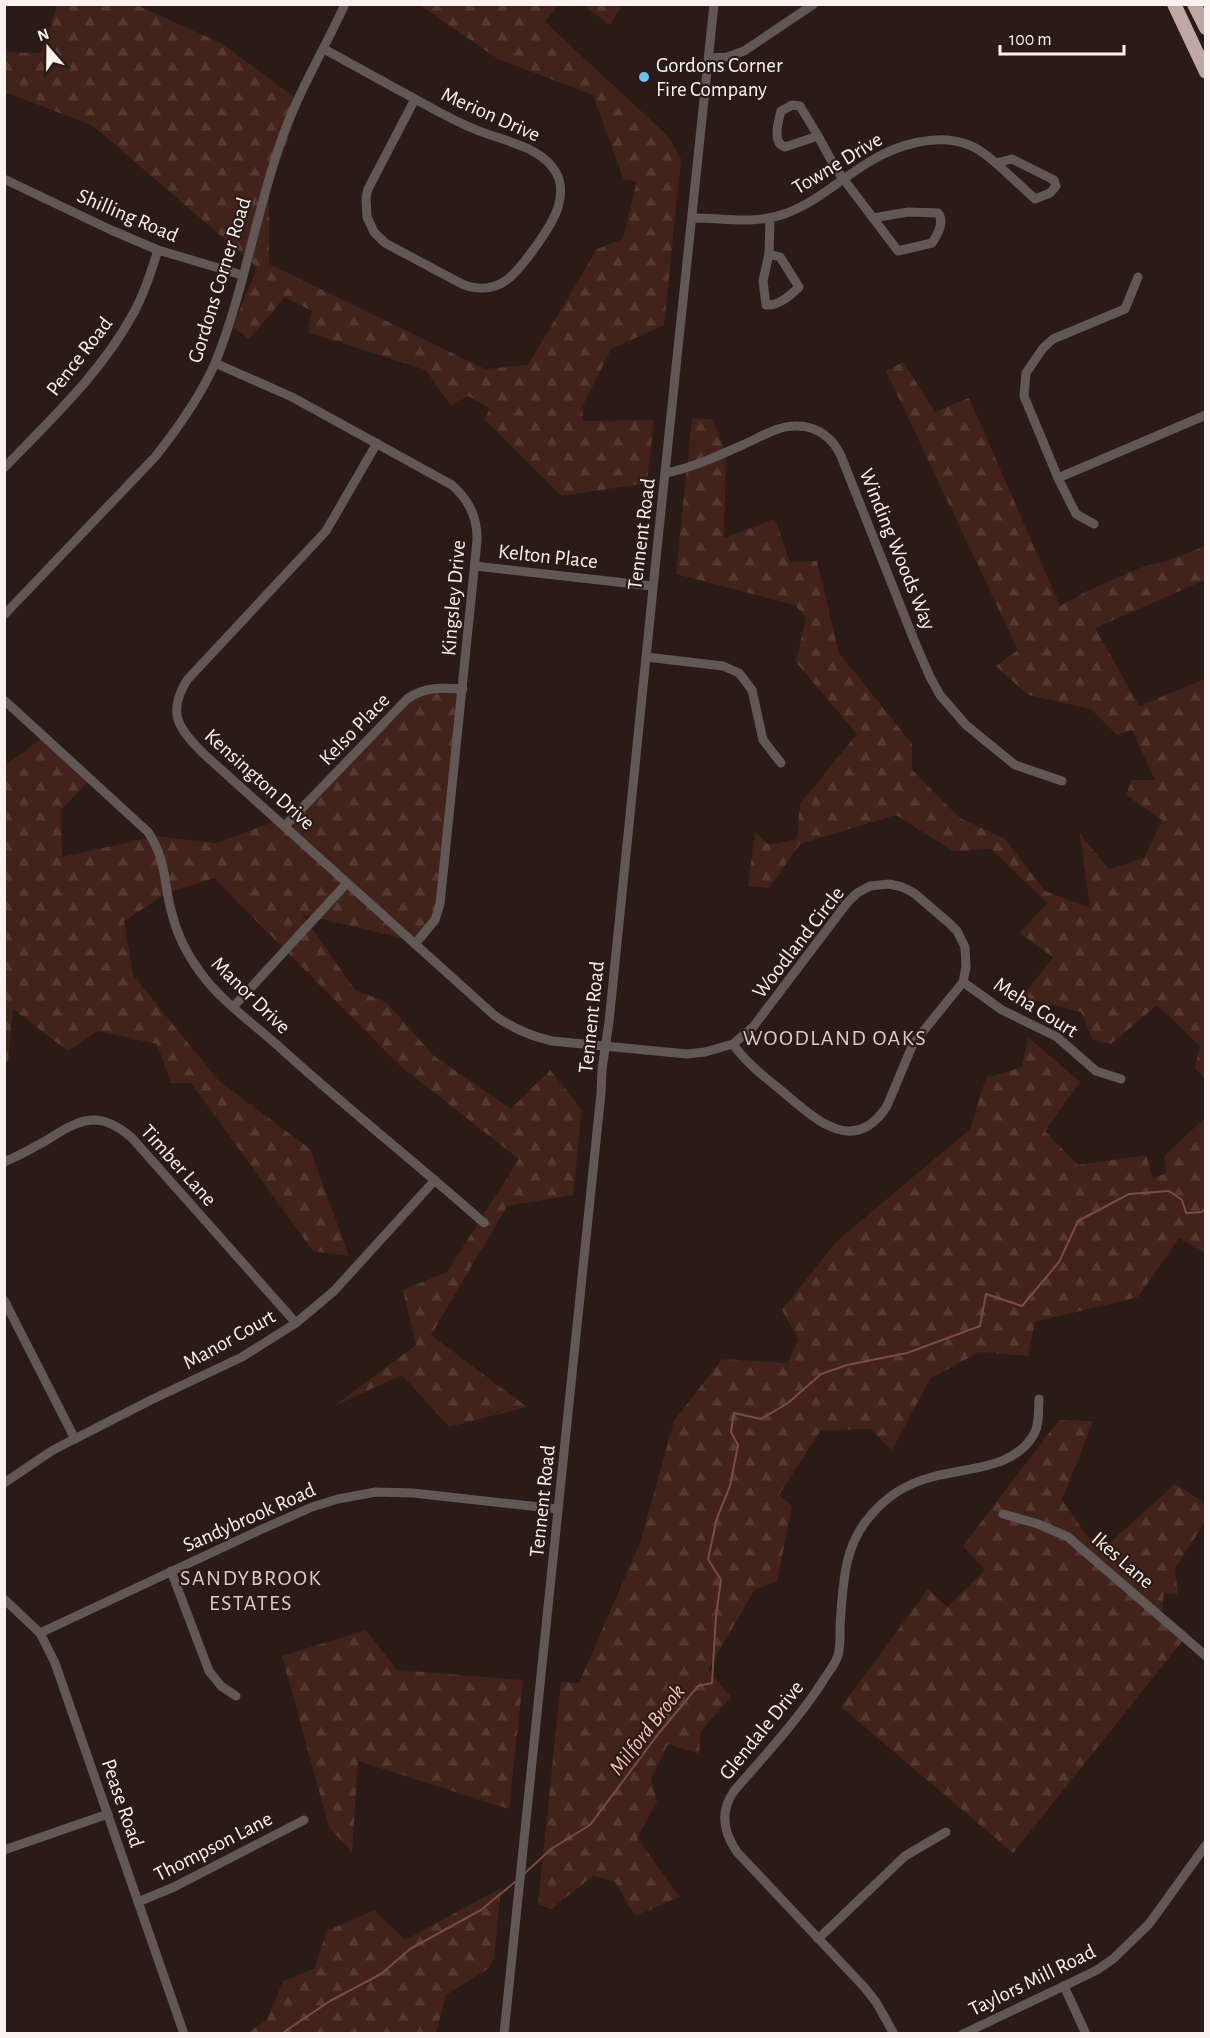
<svg xmlns="http://www.w3.org/2000/svg" width="1210" height="2038" viewBox="0 0 1210 2038" font-family="'Alegreya Sans',sans-serif">
<style>
.forest{fill:url(#forest-firs)}
.lines{fill:none;stroke-linecap:round;stroke-linejoin:round}
.stream{stroke:#794c41;stroke-width:2}
.minor{stroke:#615856;stroke-width:9}
.highway{stroke:#bda8a3;stroke-width:14}
.poi-dot{fill:#6dc2f3;stroke:#2a1b17;stroke-width:2}
.labels{text-anchor:middle;stroke-width:4.5;stroke-linejoin:round;paint-order:stroke}
.poi-label{font-size:21px;fill:#fdf2ef;stroke:#2a1b17;text-anchor:start}
.street-label{font-size:21px;fill:#fdf2ef;stroke:#2a1b17}
.neighbourhood-label{font-size:22px;letter-spacing:1.5px;fill:#dfcac5;stroke:#2a1b17}
.water-label{font-size:22px;font-style:italic;fill:#fec0b0;stroke:#2a1b17}
</style>
<defs>
<pattern id="forest-firs" width="22" height="20" patternUnits="userSpaceOnUse" patternTransform="scale(1.5)"><rect width="22" height="20" fill="#41231b"/><path d="M5 1l3.5 6h-7zM16 11l3.5 6h-7z" fill="#543931"/></pattern>
</defs>
<rect width="100%" height="100%" fill="#2a1b17"/>
<g class="forest">
<polygon points="58,4 136,5 221,43 301,102 269,192 269,264 485,369 528,365 597,249 623,239 637,181 624,180 593,95 498,59 421,6 423,4 558,5 545,22 668,136 681,159 664,325 611,349 582,407 583,421 654,420 647,483 561,496 485,420 490,408 468,396 451,406 426,370 308,332 312,311 285,297 249,339 233,327 257,267 93,126 5,92 4,52 41,53"/>
<polygon points="583,5 622,5 610,25"/>
<polygon points="903,362 935,412 969,398 1060,606 1087,591 1142,567 1169,560 1205,546 1205,580 1095,628 1139,706 1205,679 1205,1079 1195,1068 1200,1046 1157,1005 1111,1044 1093,1040 1081,1012 1022,997 1053,957 1020,933 1047,903 991,849 953,851 896,815 800,844 769,888 748,886 755,832 769,845 797,839 800,804 857,734 796,662 806,617 795,605 676,574 692,419 712,419 726,452 724,538 775,519 790,562 817,561 839,653 912,744 912,770 960,818 1005,839 1045,891 1090,908 1080,834 1109,869 1144,858 1162,820 1126,795 1132,780 1155,780 1132,730 1117,735 1091,709 1028,695 996,666 1018,650 886,371"/>
<polygon points="464,683 434,922 417,942 302,914 355,990 386,1002 434,1056 511,1109 550,1070 582,1110 573,1195 507,1206 431,1335 527,1407 449,1427 402,1375 334,1406 416,1345 403,1290 447,1272 519,1159 399,1065 214,878 169,892 124,921 133,975 218,1080 310,1149 349,1256 313,1251 191,1083 171,1083 157,1044 98,1031 68,1051 13,1009 8,1061 5,1064 4,766 48,734 93,776 61,810 62,857 156,836 216,843 284,818 414,690"/>
<polygon points="1028,1037 1080,1082 1045,1131 1078,1165 1146,1155 1153,1178 1166,1173 1164,1156 1205,1118 1205,1253 1179,1238 1138,1297 1035,1322 1028,1356 979,1352 930,1379 892,1450 870,1429 821,1430 779,1495 792,1506 777,1582 755,1589 708,1670 731,1697 701,1731 699,1754 668,1744 651,1779 657,1802 637,1838 680,1897 635,1916 615,1882 593,1876 551,1909 538,1904 561,1682 579,1683 640,1543 674,1421 722,1359 788,1363 798,1339 782,1310 836,1242 970,1129 986,1078 1022,1067"/>
<polygon points="1059,1420 1093,1421 1062,1500 1092,1543 1104,1548 1175,1484 1205,1503 1205,1522 1175,1568 1178,1595 1164,1593 1162,1613 1188,1634 1013,1853 841,1707 928,1589 947,1607 985,1570 963,1546"/>
<polygon points="366,1630 397,1670 523,1680 509,1809 358,1761 352,1852 329,1827 282,1656"/>
<polygon points="501,1888 494,1958 489,1968 446,1995 436,2033 247,2033 267,2020 283,1981 314,1969 327,1931 374,1910 405,1940"/>
</g>
<g class="lines">
<g class="stream">
<polyline points="524,1874 551,1849 590,1825 659,1733 698,1686 712,1683 716,1615 721,1580 708,1559 717,1518 730,1486 738,1445 731,1432 734,1413 761,1419 788,1403 821,1374 847,1365 907,1353 980,1326 986,1294 1022,1306 1059,1262 1078,1221 1129,1194 1169,1191 1182,1200 1186,1213 1202,1212 1206,1206"/>
<polyline points="281,2034 330,2001 381,1974 410,1949 481,1910 515,1882"/>
</g>
<g class="minor">
<polyline points="324,49 415,99"/>
<polyline points="709,58 727,57 744,51 814,4"/>
<path d="M415 99C434 109 452 120 472 128 498 140 535 144 553 168 562 179 562 194 558 207 553 225 518 275 502 283 489 290 474 289 462 284L385 243 374 232 367 217 366 198 368 189Z"/>
<path d="M792 105 800 106 818 136 785 147C772 143 778 122 781 111Z"/>
<polyline points="818,136 836,169 873,218"/>
<polygon points="1012,159 1054,180 1056,186 1050,193 1035,199 996,163"/>
<polyline points="4,179 111,230 158,250 242,275"/>
<path d="M908 212 938 213C945 222 938 234 932 243L898 251 873 218Z"/>
<path d="M692 218C725 218 756 225 787 213 818 201 841 179 869 162 896 145 938 132 969 145 980 149 987 156 996 163"/>
<path d="M769 254 780 257 799 287C791 295 778 306 766 305L763 281Z"/>
<polyline points="769,254 770,219"/>
<path d="M215 363 292 397 452 485C469 500 478 518 477 541L440 904 435 920 415 944"/>
<path d="M377 443 326 531 187 680C166 714 179 729 205 755L494 1015C512 1028 530 1036 552 1041L687 1054 705 1052 733 1044 753 1027 847 903 857 893 870 886 889 884 902 887 914 893 949 923 957 931 965 947 966 967 963 982 913 1044 887 1106C854 1157 815 1119 783 1092 765 1077 746 1063 733 1044"/>
<path d="M4 468C50 420 101 373 133 314 144 294 151 272 158 250"/>
<path d="M666 473C695 467 722 454 749 442 764 435 781 425 797 426 817 426 833 438 841 456L914 640 930 677 940 695 966 725 1015 765 1062 781"/>
<polyline points="1058,478 1206,415"/>
<polyline points="1094,524 1076,514 1058,478 1024,396 1026,373 1043,348 1053,339 1125,309 1138,277"/>
<polyline points="475,566 652,586"/>
<path d="M4 615 155 457C178 428 201 396 216 361 244 290 256 213 281 141 297 94 324 50 345 4"/>
<polyline points="646,657 723,666 739,673 752,690 763,740 781,763"/>
<path d="M4 700 148 832C167 861 163 880 171 910 176 932 186 953 200 972 219 999 251 1022 276 1044 344 1106 415 1162 484 1223"/>
<path d="M285 826 407 699C425 686 442 688 463 689"/>
<polyline points="963,982 1002,1010 1057,1037 1096,1071 1121,1079"/>
<polyline points="234,1006 347,883"/>
<path d="M4 1162C19 1156 33 1148 47 1140 80 1119 99 1109 132 1138L296 1323"/>
<polyline points="4,1300 75,1439"/>
<polyline points="4,1483 53,1450 153,1399 242,1357 296,1323 334,1291 435,1180"/>
<polyline points="1003,1514 1038,1524 1068,1537 1206,1656"/>
<polyline points="171,1571 209,1671 221,1686 236,1696"/>
<polyline points="4,1599 40,1633 55,1663 184,2034"/>
<polyline points="40,1633 260,1530 312,1507 338,1499 376,1492 413,1493 558,1509"/>
<polyline points="4,1850 108,1814"/>
<polyline points="138,1902 174,1887 304,1820"/>
<polyline points="818,1939 905,1856 946,1832"/>
<polyline points="1064,1986 1086,2034"/>
<path d="M504 2034 601 1093 602 1069 609 1022C642 682 679 344 714 4"/>
<path d="M894 2034 876 2002 865 1988 737 1852C723 1832 720 1811 734 1791 765 1755 797 1721 823 1681 827 1674 834 1666 837 1658 841 1649 840 1636 840 1626 843 1586 843 1546 871 1515 887 1496 909 1483 932 1477 967 1467 1014 1470 1034 1434 1040 1424 1038 1410 1039 1399"/>
<polyline points="963,2034 1064,1986 1097,1970 1113,1959 1149,1924 1206,1845"/>
</g>
<g class="highway">
<polyline points="1174,4 1206,72"/>
<polyline points="1194,4 1206,28"/>
</g>
</g>
<circle class="poi-dot" cx="644" cy="77" r="6"/>
<g class="labels">
<g class="poi-label">
<text x="656" y="72">Gordons Corner<tspan x="656" dy="24">Fire Company</tspan></text>
</g>
<g class="street-label">
<text transform="translate(491 114) rotate(24)" y="7">Merion Drive</text>
<text transform="translate(837 163) rotate(-31)" y="7">Towne Drive</text>
<text transform="translate(128 215) rotate(23)" y="7">Shilling Road</text>
<text transform="translate(219 280) rotate(-73)" y="7">Gordons Corner Road</text>
<text transform="translate(79 356) rotate(-52)" y="7">Pence Road</text>
<text transform="translate(641 534) rotate(-83)" y="7">Tennent Road</text>
<text transform="translate(898 549) rotate(68)" y="7">Winding Woods Way</text>
<text transform="translate(548 556) rotate(6)" y="7">Kelton Place</text>
<text transform="translate(453 598) rotate(-85)" y="7">Kingsley Drive</text>
<text transform="translate(354 729) rotate(-46)" y="7">Kelso Place</text>
<text transform="translate(260 779) rotate(42)" y="7">Kensington Drive</text>
<text transform="translate(798 942) rotate(-52)" y="7">Woodland Circle</text>
<text transform="translate(251 995) rotate(44)" y="7">Manor Drive</text>
<text transform="translate(1036 1007) rotate(32)" y="7">Meha Court</text>
<text transform="translate(591 1017) rotate(-84)" y="7">Tennent Road</text>
<text transform="translate(179 1165) rotate(48)" y="7">Timber Lane</text>
<text transform="translate(229 1339) rotate(-29)" y="7">Manor Court</text>
<text transform="translate(542 1501) rotate(-84)" y="7">Tennent Road</text>
<text transform="translate(249 1517) rotate(-24)" y="7">Sandybrook Road</text>
<text transform="translate(1123 1560) rotate(41)" y="7">Ikes Lane</text>
<text transform="translate(761 1730) rotate(-51)" y="7">Glendale Drive</text>
<text transform="translate(123 1803) rotate(71)" y="7">Pease Road</text>
<text transform="translate(213 1846) rotate(-27)" y="7">Thompson Lane</text>
<text transform="translate(1032 1980) rotate(-26)" y="7">Taylors Mill Road</text>
</g>
<g class="neighbourhood-label">
<text x="835" y="1045">WOODLAND OAKS</text>
<text x="251" y="1585">SANDYBROOK<tspan x="251" dy="25">ESTATES</tspan></text>
</g>
<g class="water-label">
<text transform="translate(646 1729) rotate(-52)" y="8">Milford Brook</text>
</g>
</g>
<rect width="1210" height="2038" fill="none" stroke="#fdf2ef" stroke-width="12"/>
<g transform="translate(48 48) rotate(340)" stroke="#2a1b17" stroke-width="4.5" paint-order="stroke">
<path d="M0-4.5L10 22L0 15L-10 22Z" fill="#fdf2ef"/>
<text y="-9" font-size="16" font-weight="bold" text-anchor="middle" fill="#fdf2ef">N</text>
</g>
<path d="M1000 45v9h124v-9" fill="none" stroke="#fdf2ef" stroke-width="3"/>
<text x="1009" y="45" font-size="18" fill="#fdf2ef" stroke="#2a1b17" stroke-width="4.5" paint-order="stroke">100 m</text>
</svg>
